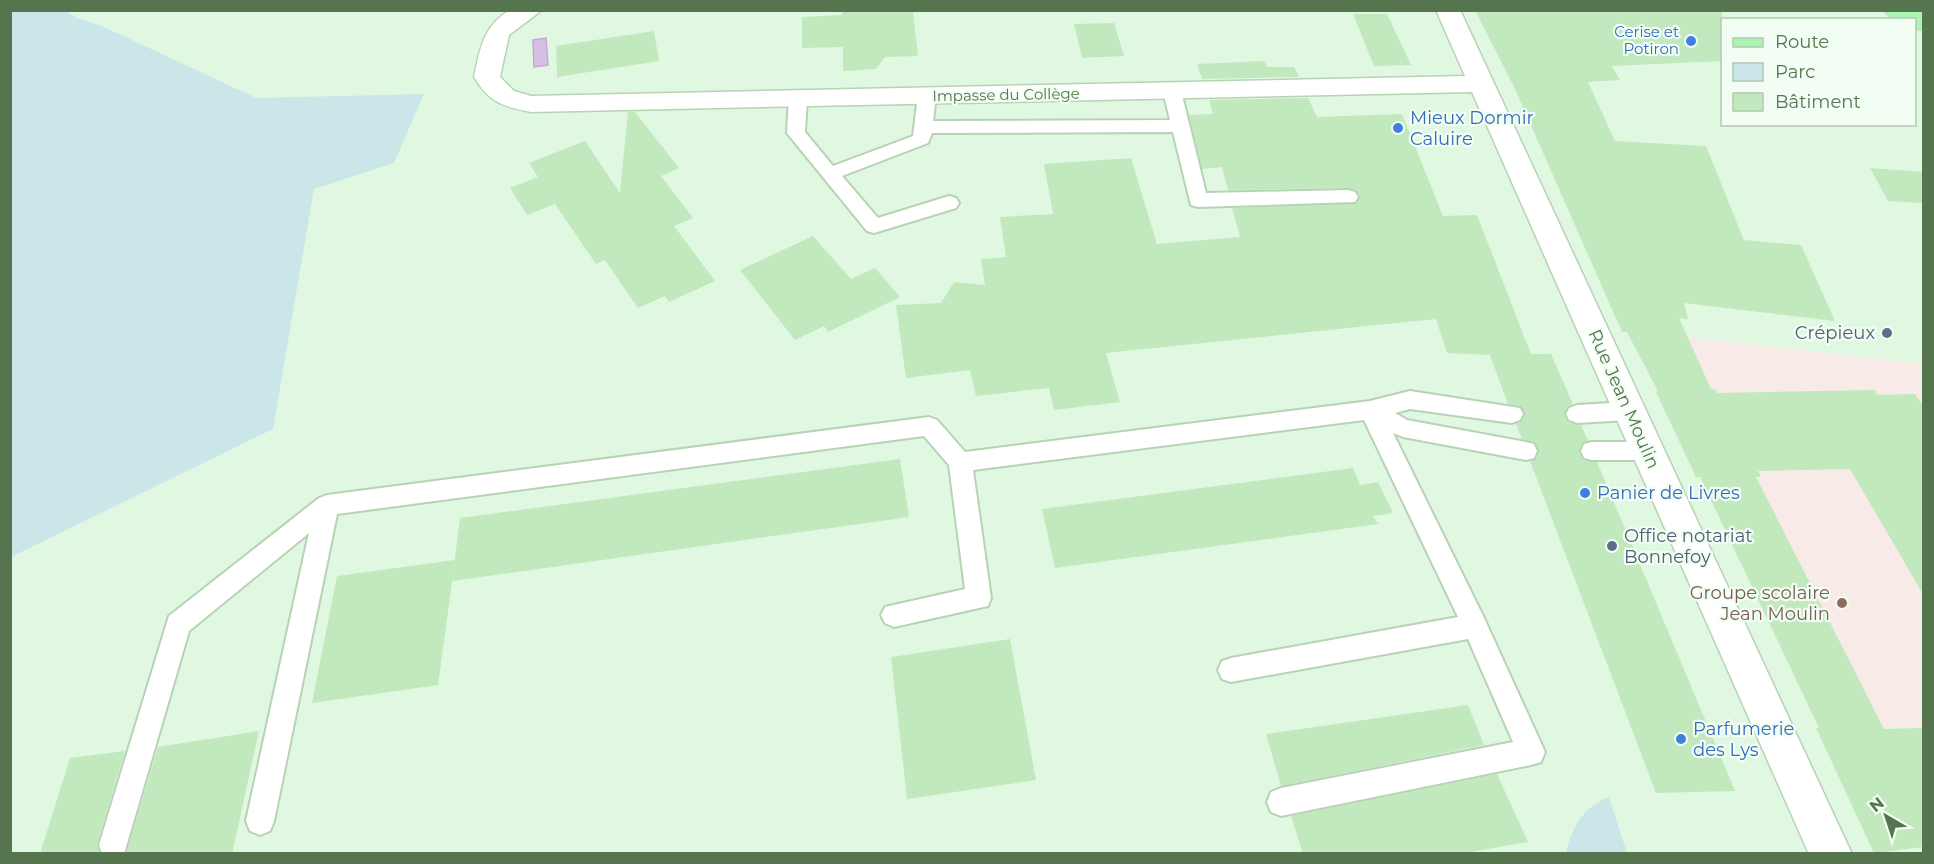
<svg xmlns="http://www.w3.org/2000/svg" width="1934" height="864" viewBox="0 0 1934 864" font-family="Montserrat,sans-serif">
<style>
.residential{fill:#e0f8e1;fill-rule:evenodd}
.education{fill:#f8eae7}
.green{fill:#cae6e9}
.water{fill:#d7c0e4;stroke:#c5a7d6;stroke-width:1.5}
.building{fill:#c2e8be}
.lines{fill:none;stroke-linecap:round;stroke-linejoin:round}
.lane-casing{stroke:#b8d2b6;stroke-width:4}
.street-casing{stroke:#b8d2b6;stroke-width:3}
.primary-casing{stroke:#cfd8ce;stroke-width:3}
.lane{fill:#fff;fill-rule:evenodd}
.street{fill:#fff;fill-rule:evenodd}
.primary{fill:#a9f5b2;fill-rule:evenodd}
.shop-dot{fill:#3f7fe0;stroke:#f2fef3;stroke-width:2}
.service-dot{fill:#5c6f8a;stroke:#f2fef3;stroke-width:2}
.education-dot{fill:#8d6e63;stroke:#f2fef3;stroke-width:2}
.labels{text-anchor:middle;stroke-width:4.5;stroke-linejoin:round;paint-order:stroke}
.far-shop-label{font-size:15px;fill:#366cbe;stroke:#f2fef3;text-anchor:end}
.far-street-label{font-size:15px;fill:#55754f;stroke:#f2fef3}
.shop-label{font-size:18px;fill:#366cbe;stroke:#f2fef3;text-anchor:start}
.service-label{font-size:18px;fill:#4e5e75;stroke:#f2fef3;text-anchor:end}
.street-label{font-size:18px;fill:#55754f;stroke:#f2fef3}
.education-label{font-size:18px;fill:#785e54;stroke:#f2fef3;text-anchor:end}
</style>
<rect width="100%" height="100%" fill="#ebfbed"/>
<path class="residential" d="M11 11H1923V853H11ZM1722 20H1914V124H1722Z"/>
<polygon class="education" points="1626,330 1923,364 1923,728 1819,728 1700,477 1696,477 1656,392 1658,391"/>
<g class="green">
<polygon points="11,10 66,11 77,18 102,26 256,98 424,94 394,163 314,189 273,429 11,557"/>
<path d="M1609 797 1627 853H1566C1571 828 1584 806 1609 797Z"/>
</g>
<polygon class="water" points="546,38 548,65 534,67 533,40"/>
<g class="building">
<polygon points="842,10 913,12 918,56 885,57 876,69 843,71 843,47 802,48 802,17 842,15"/>
<polygon points="1475,10 1722,10 1722,61 1612,66 1620,80 1588,82 1615,141 1706,146 1744,240 1801,245 1835,321 1684,303 1688,319 1679,318 1711,389 1715,389 1717,393 1875,390 1877,395 1915,394 1923,406 1923,594 1850,469 1758,471 1761,477 1756,477 1884,729 1923,728 1923,847 1874,853 1816,728 1819,728 1700,477 1696,477 1656,392 1658,391 1627,332 1622,332 1515,89"/>
<polygon points="1353,14 1387,14 1411,65 1374,66"/>
<polygon points="1114,23 1124,56 1082,58 1074,24"/>
<polygon points="654,31 659,61 557,77 556,46"/>
<polygon points="1264,61 1267,67 1294,67 1299,77 1202,79 1197,64"/>
<polygon points="1308,98 1317,117 1402,114 1443,216 1477,215 1531,354 1551,354 1573,404 1567,407 1564,415 1568,422 1581,425 1588,441 1582,443 1579,452 1583,460 1597,462 1735,791 1656,793 1530,461 1536,459 1539,450 1535,442 1522,439 1516,424 1522,421 1525,413 1520,406 1508,404 1490,355 1447,353 1436,319 1106,353 1120,402 1054,410 1049,388 976,396 970,370 906,378 896,305 941,303 954,282 985,285 981,259 1006,257 1000,217 1053,214 1044,164 1131,158 1157,244 1240,237 1232,208 1357,203 1360,196 1356,190 1348,188 1228,190 1222,167 1202,169 1189,115 1213,114 1209,100"/>
<polygon points="628,112 635,112 679,168 661,176 693,218 674,226 715,281 669,302 665,296 638,308 605,260 596,264 555,204 527,215 510,188 538,177 529,163 585,141 620,193"/>
<polygon points="1870,168 1923,172 1923,203 1888,201"/>
<polygon points="813,236 851,279 875,268 900,297 828,332 824,326 795,340 740,270"/>
<polygon points="900,459 909,517 452,581 460,518"/>
<polygon points="1353,468 1360,485 1378,482 1393,513 1373,516 1378,524 1055,568 1042,509"/>
<polygon points="455,560 438,685 312,703 337,576"/>
<polygon points="1010,639 1036,780 907,799 891,657"/>
<polygon points="1468,705 1484,745 1281,786 1266,734"/>
<polygon points="259,731 232,854 126,854 158,747"/>
<polygon points="125,751 97,844 99,854 40,854 70,758"/>
<polygon points="1497,774 1528,842 1459,854 1303,854 1291,816"/>
</g>
<g class="lines">
<defs>
<g id="lane">
<polygon points="1172,85 1178,87 1181,91 1206,193 1348,190 1355,192 1358,197 1355,202 1198,207 1191,205 1173,132 932,133 928,143 842,176 878,218 949,196 956,198 959,203 956,208 874,233 867,231 787,133 789,98 792,94 804,94 807,98 805,132 833,166 913,136 918,96 921,92 933,92 936,96 933,121 1170,120 1163,91 1166,87"/>
<polygon points="1410,391 1520,408 1523,414 1520,420 1512,423 1410,409 1395,413 1407,420 1526,442 1534,444 1537,451 1534,458 1526,460 1403,437 1393,433 1484,618 1545,752 1541,762 1531,765 1281,816 1271,812 1267,802 1271,792 1281,788 1513,742 1468,639 1231,682 1222,679 1218,670 1222,661 1231,658 1458,617 1364,420 973,470 991,598 988,606 894,627 885,623 881,615 885,607 965,589 949,465 924,436 337,514 274,821 270,831 260,835 250,831 246,821 309,533 189,631 124,854 102,854 99,845 169,616 319,498 327,495 929,417 937,420 965,452 1370,401"/>
<polygon points="1629,402 1637,405 1640,411 1637,417 1629,420 1577,423 1569,420 1566,414 1569,408 1577,405"/>
<polygon points="1592,442 1647,442 1655,444 1658,451 1655,458 1647,460 1592,460 1584,458 1581,451 1584,444"/>
</g>
<path id="street" d="M510 10H542L509 35 500 77 514 91 531 96 1465 76 1436 10H1460L1852 854H1809L1472 92 531 112C502 106 490 103 474 77 480 49 483 26 510 10Z"/>
<path id="primary" d="M1884 10H1917L1924 14V30L1914 28V20C1903 20 1892 21 1884 10Z"/>
</defs>
<use href="#lane" class="lane-casing"/>
<use href="#street" class="street-casing"/>
<use href="#primary" class="primary-casing"/>
<use href="#lane" class="lane"/>
<use href="#street" class="street"/>
<use href="#primary" class="primary"/>
</g>
<g class="shop-dot">
<circle cx="1691" cy="41" r="6"/>
<circle cx="1398" cy="128" r="6"/>
<circle cx="1585" cy="493" r="6"/>
<circle cx="1681" cy="739" r="6"/>
</g>
<g class="service-dot">
<circle cx="1887" cy="333" r="6"/>
<circle cx="1612" cy="546" r="6"/>
</g>
<circle class="education-dot" cx="1842" cy="603" r="6"/>
<g class="labels">
<g class="far-shop-label">
<text x="1679" y="37">Cerise et<tspan x="1679" dy="17">Potiron</tspan></text>
</g>
<g class="far-street-label">
<text transform="translate(1006 95) rotate(-1)" y="5">Impasse du Collège</text>
</g>
<g class="shop-label">
<text x="1410" y="124">Mieux Dormir<tspan x="1410" dy="21">Caluire</tspan></text>
<text x="1597" y="499">Panier de Livres</text>
<text x="1693" y="735">Parfumerie<tspan x="1693" dy="21">des Lys</tspan></text>
</g>
<g class="service-label">
<text x="1875" y="339">Crépieux</text>
<text x="1624" y="542" text-anchor="start">Office notariat<tspan x="1624" dy="21">Bonnefoy</tspan></text>
</g>
<g class="street-label">
<text transform="translate(1624 399) rotate(66)" y="6">Rue Jean Moulin</text>
</g>
<g class="education-label">
<text x="1830" y="599">Groupe scolaire<tspan x="1830" dy="21">Jean Moulin</tspan></text>
</g>
</g>
<rect width="1934" height="864" fill="none" stroke="#55754f" stroke-width="24"/>
<rect x="1721" y="18" width="195" height="108" fill="#f2fef3" stroke="#b3c7b1" stroke-width="1.5"/>
<rect x="1733" y="38" width="30" height="9" fill="#a9f5b2" stroke="#b3c7b1" stroke-width="1.5"/>
<text x="1775" y="48" font-size="18" fill="#55754f">Route</text>
<rect x="1733" y="63" width="30" height="18" fill="#cae6e9" stroke="#b3c7b1" stroke-width="1.5"/>
<text x="1775" y="78" font-size="18" fill="#55754f">Parc</text>
<rect x="1733" y="93" width="30" height="18" fill="#c2e8be" stroke="#b3c7b1" stroke-width="1.5"/>
<text x="1775" y="108" font-size="18" fill="#55754f">Bâtiment</text>
<g transform="translate(1886 816) rotate(321)" stroke="#f2fef3" stroke-width="4.5" paint-order="stroke">
<path d="M0-4.5L10 22L0 15L-10 22Z" fill="#55754f"/>
<text y="-9" font-size="16" font-weight="bold" text-anchor="middle" fill="#55754f">N</text>
</g>
</svg>
